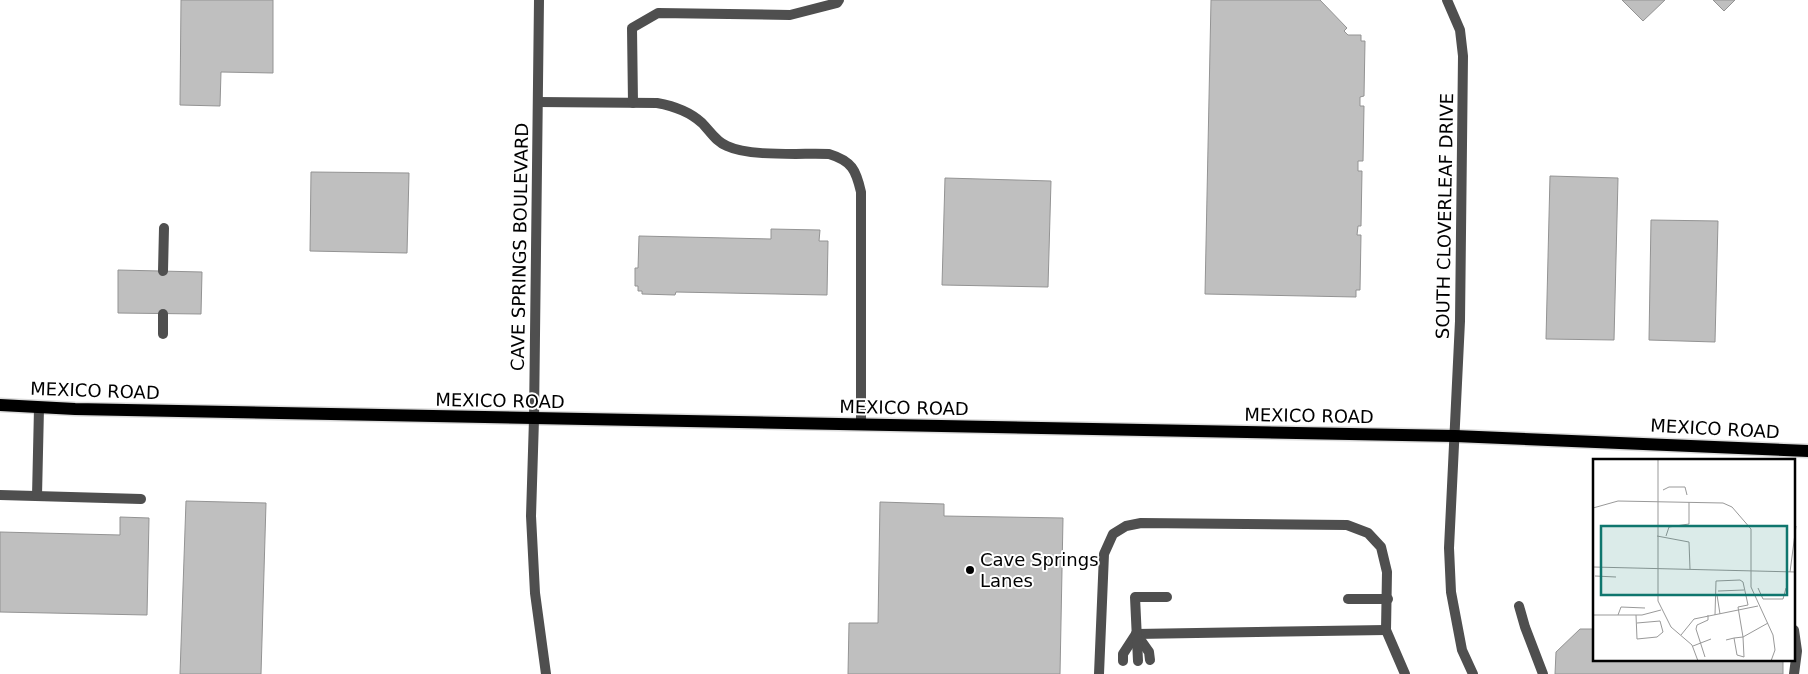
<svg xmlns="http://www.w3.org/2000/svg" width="1808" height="674" viewBox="0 0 1808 674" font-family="'DejaVu Sans',sans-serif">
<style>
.building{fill:#bfbfbf;stroke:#939393}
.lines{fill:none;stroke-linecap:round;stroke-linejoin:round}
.primary-casing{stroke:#dbdbdb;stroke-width:15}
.service{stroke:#4f4f4f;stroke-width:10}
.minor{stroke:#4f4f4f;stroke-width:10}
.tertiary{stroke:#4f4f4f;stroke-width:10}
.primary{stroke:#000;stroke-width:12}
.poi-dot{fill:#000;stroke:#fff;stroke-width:2}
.labels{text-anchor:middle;stroke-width:4;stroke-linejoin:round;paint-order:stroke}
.street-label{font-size:18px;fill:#000;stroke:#fff}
.poi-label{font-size:18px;fill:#000;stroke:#fff;text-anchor:start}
.inset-road{fill:none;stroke:#999;stroke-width:1}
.view{fill:#0f766e;fill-opacity:0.15;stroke:#0f766e;stroke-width:2.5}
.inset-edge{fill:none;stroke:#000;stroke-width:2.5}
</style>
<rect width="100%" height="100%" fill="#fff"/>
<g class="building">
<polygon points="181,0 273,0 273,73 221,72 220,106 180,105"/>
<polygon points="1211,0 1320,0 1347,28 1344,31 1348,35 1361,35 1361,41 1365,41 1364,96 1360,97 1360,106 1364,106 1363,161 1358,161 1358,171 1362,171 1361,226 1358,226 1357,235 1361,235 1360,290 1356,290 1356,297 1205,294"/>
<polygon points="1622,0 1665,0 1643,21"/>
<polygon points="1713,0 1735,0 1724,11"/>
<polygon points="311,172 409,173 407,253 310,251"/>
<polygon points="1550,176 1618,178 1614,340 1546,339"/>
<polygon points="945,178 1051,181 1048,287 942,285"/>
<polygon points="1651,220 1718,221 1715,342 1649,340"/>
<polygon points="771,229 820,230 819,241 828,241 827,295 676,292 675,295 642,294 642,291 638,291 638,286 635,286 635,268 638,268 639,236 771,239"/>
<polygon points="118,270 202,272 201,314 118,313"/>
<polygon points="186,501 266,503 261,674 180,674"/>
<polygon points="880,502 944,504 944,516 1063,518 1060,674 848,674 849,623 878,623"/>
<polygon points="120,517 149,518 147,615 0,612 0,532 120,535"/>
<polygon points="1580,629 1594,629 1594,660 1783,660 1783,674 1555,674 1556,652"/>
</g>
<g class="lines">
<defs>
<polyline id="primary" points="0,405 75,409 1455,436 1808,451"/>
</defs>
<use href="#primary" class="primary-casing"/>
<g class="service">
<path d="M538 102 657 103C674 106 689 111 702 123 710 131 716 142 727 146 750 157 802 153 829 154 852 161 856 170 861 192V425"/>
<polyline points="633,103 632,28 658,13 790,15 837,3 839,0"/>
<polyline points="163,271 164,228"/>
<polyline points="163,334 163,314"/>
<polyline points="0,495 141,499"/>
<polyline points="37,496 39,408"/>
<polyline points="1348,599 1388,599"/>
<polyline points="1519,606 1525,627 1543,674"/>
<polyline points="1794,630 1797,651 1794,674"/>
<polyline points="1136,634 1386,630"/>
<polyline points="1137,635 1149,652 1150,660"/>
<polyline points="1123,661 1123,654 1136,634"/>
<polyline points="1138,661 1135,597 1167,597"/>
<polyline points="1099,674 1104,554 1113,534 1126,526 1141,523 1347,525 1368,533 1381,547 1387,572 1386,630 1405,674"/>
</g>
<g class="minor">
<polyline points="1447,0 1460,30 1463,56 1460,321 1449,548 1451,592 1462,650 1473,674"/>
<polyline points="534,419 531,516 535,593 546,674"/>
</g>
<polyline class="tertiary" points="534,419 539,0"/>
<use href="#primary" class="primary"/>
</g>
<circle class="poi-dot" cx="970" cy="570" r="5"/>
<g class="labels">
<g class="street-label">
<text transform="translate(1445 216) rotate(-89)" y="6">SOUTH CLOVERLEAF DRIVE</text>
<text transform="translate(520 247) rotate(-89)" y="6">CAVE SPRINGS BOULEVARD</text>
<text transform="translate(95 391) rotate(2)" y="6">MEXICO ROAD</text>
<text transform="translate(500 401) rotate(1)" y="6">MEXICO ROAD</text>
<text transform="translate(904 408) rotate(1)" y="6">MEXICO ROAD</text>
<text transform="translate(1309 416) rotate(1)" y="6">MEXICO ROAD</text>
<text transform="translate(1715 429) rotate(3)" y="6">MEXICO ROAD</text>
</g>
<g class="poi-label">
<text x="980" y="566">Cave Springs<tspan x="980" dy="21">Lanes</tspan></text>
</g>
</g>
<g transform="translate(1593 459)">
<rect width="202" height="202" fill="#fff"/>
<path class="inset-road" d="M65 0V142L78 168 99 186 105 202M70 31 76 28H92L94 36M0 49 25 42 130 44 139 48 158 70V128L180 176 182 191 178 202M64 77 96 83 97 110M73 77 76 68 96 65V43M0 108 203 113M197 113 203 67M2 117 23 118M165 129 170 140H190L193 129M125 132 151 131M124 136 127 155M0 156H49L68 151M25 156 28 148 52 149M43 156 44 180 64 178 70 173 67 162 44 164M122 156 123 122 147 121 150 123 155 146 145 148 150 178 175 164M88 176 101 160 165 147M133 181 141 179 150 178 151 198 144 196 141 179M100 187 118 180M112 198 103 170 104 166 115 161V156"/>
<path class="view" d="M8 67H194V136H8Z"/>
<rect width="202" height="202" class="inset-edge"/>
</g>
</svg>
